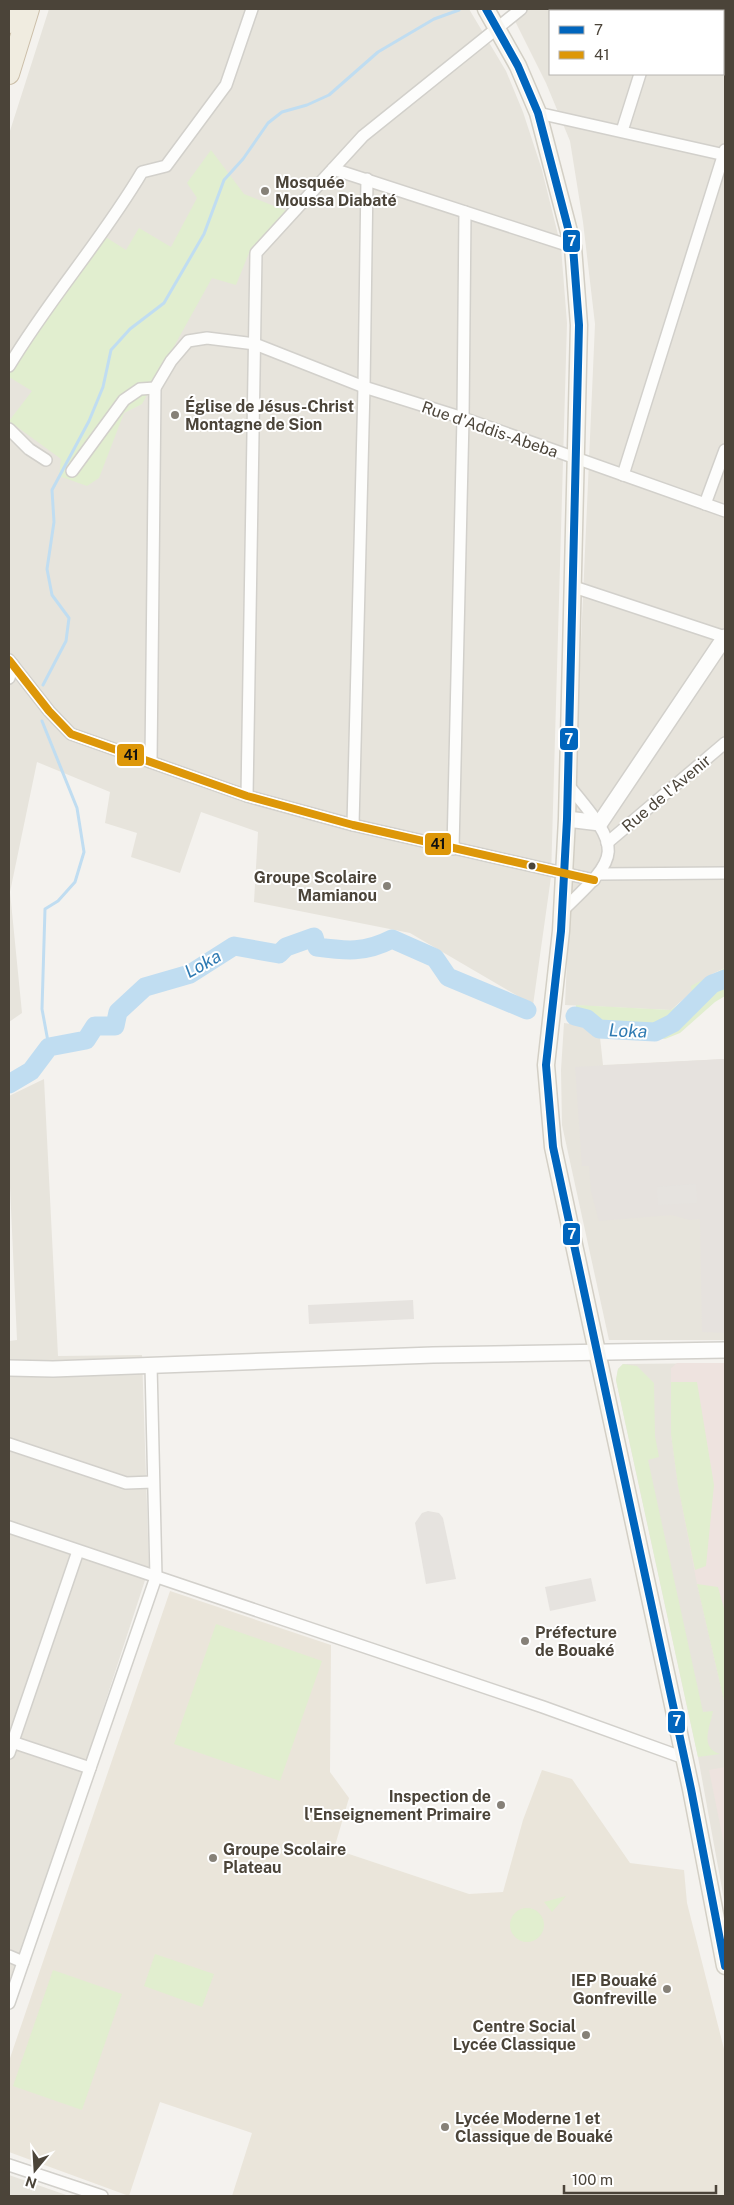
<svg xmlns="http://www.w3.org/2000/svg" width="734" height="2205" viewBox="0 0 734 2205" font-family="'Public Sans',sans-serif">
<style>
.residential{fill:#e7e4dc;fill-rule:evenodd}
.industrial{fill:#e6e2de}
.education{fill:#eae5da}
.medical{fill:#eee3df}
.green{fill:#e1eecf}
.parking{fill:#e6e3df}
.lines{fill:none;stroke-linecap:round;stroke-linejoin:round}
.stream{stroke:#c0ddf1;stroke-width:3}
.river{stroke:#c0ddf1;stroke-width:19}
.minor-casing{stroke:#d2d0cb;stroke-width:14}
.tertiary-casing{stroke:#d2d0cb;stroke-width:18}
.secondary-casing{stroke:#d3cfc5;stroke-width:19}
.trunk-casing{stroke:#ccbfa9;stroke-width:22}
.minor{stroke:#fdfdfc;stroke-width:11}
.tertiary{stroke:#fdfdfc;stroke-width:15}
.secondary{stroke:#f7f6f1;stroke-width:16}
.trunk{stroke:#f0ece0;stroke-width:20}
.bus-1-casing{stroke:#fff;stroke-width:11}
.bus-2-casing{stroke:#fff;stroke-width:11}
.bus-1{stroke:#0065bd;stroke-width:8}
.bus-2{stroke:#dd9709;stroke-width:8}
.poi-dot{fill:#868178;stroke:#fff;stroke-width:2}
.bus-dot{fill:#4b4439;stroke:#fff;stroke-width:2}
.labels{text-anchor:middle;stroke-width:4;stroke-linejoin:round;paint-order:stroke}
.poi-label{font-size:16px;font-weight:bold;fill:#4b4439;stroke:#fff;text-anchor:start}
.street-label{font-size:16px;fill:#4b4439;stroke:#fff}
.water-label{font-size:18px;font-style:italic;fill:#2e7ab2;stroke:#fff}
.line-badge{stroke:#fff;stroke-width:2}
.badge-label{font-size:14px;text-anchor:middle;font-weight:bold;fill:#fff}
.pale-badge-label{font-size:14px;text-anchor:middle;font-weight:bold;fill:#111}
</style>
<rect width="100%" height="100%" fill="#f4f2ee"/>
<g class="residential">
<polygon points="49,9 469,9 506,71 523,112 542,170 561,247 567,323 551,877 533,1005 410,933 254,902 258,832 201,812 180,873 131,857 137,833 105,823 110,792 37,762 10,892 22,1013 9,1022 9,134"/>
<path d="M509 9H725V968L712 974 671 1010 565 1005 595 324 583 222 570 141 546 83ZM550 11H723V74H550Z"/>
<polygon points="564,1023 599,1028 603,1065 725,1059 725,1340 609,1340 562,1125 561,1070"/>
<polygon points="44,1079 58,1356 142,1355 149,1568 9,1997 9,1341 17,1340 9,1165 9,1096"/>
<polygon points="725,1363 725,1905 698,1757 616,1380 618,1369 623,1364"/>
<polygon points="9,2175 69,2196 9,2196"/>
</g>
<polygon class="industrial" points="725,1059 725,1333 702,1332 700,1219 689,1220 672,1215 599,1221 591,1191 589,1166 582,1166 575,1067"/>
<polygon class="education" points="170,1591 331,1645 330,1772 349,1798 334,1849 469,1894 503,1892 523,1820 542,1770 572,1779 630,1863 684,1870 687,1903 725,2053 725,2196 232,2196 252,2133 160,2102 129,2196 9,2152 9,2061"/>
<g class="medical">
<polygon points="677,1363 725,1363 725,1705 697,1584 678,1486 671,1434 671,1368"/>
<polygon points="725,1767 725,1849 709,1770"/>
</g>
<g class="green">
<polygon points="211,150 244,194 289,212 251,248 236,285 212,278 142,404 124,413 99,478 87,486 59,476 61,459 9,421 32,391 9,377 9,367 104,236 126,250 139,228 171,247 197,198 187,183"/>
<polygon points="725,968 725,996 715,1002 680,1033 665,1039 574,1025 576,1005 671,1010 692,994 691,986"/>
<path d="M623 1364 637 1366 654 1383 655 1436 659 1457 648 1460 703 1712 713 1711C710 1727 699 1748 720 1754L698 1757 616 1380 618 1369Z"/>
<polygon points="671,1382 697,1382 714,1485 706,1566 695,1570 678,1486 671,1434"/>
<polygon points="697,1584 718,1587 725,1612 725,1705"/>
<polygon points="216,1624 322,1661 280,1781 174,1744"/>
<polygon points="566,1896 552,1912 544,1902"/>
<circle cx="527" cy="1925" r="17"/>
<polygon points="155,1954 214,1974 202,2007 144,1986"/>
<polygon points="53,1970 122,1994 82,2110 13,2086"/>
</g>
<g class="parking">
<polygon points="696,1184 697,1203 658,1205 657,1187"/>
<polygon points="413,1300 414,1319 309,1324 308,1305"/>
<polygon points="428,1511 439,1513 443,1518 456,1579 426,1584 415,1523 422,1513"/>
<polygon points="591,1578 596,1601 550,1611 545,1587"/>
</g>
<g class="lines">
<g class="stream">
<polyline points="43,685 66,641 69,618 52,595 47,569 54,522 52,490 89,421 103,387 111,350 130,329 164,303 204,234 224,180 243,159 268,123 282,112 307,105 329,95 378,52 434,19 459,10"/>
<polyline points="42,721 77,808 84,852 75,882 58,901 45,909 42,1009 49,1047"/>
</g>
<g class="river">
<polyline points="575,1016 587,1019 599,1029 655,1032 673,1023 712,984 725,979"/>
<path d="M9 1084 31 1071 49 1047 86 1040 95 1026H115L118 1012 145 987 190 974 234 946 279 954 286 947 314 937 317 947C346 951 365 953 392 939L435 958 448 977 527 1010"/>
</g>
<defs>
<g id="minor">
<polyline points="660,11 661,9"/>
<polyline points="538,113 725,155"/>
<polyline points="622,131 640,74"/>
<polyline points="333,169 573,247"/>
<path d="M9 366C49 299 102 240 142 172L166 166 226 85 252 9"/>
<polyline points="9,429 29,449 46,460"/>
<polyline points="72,471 124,400 140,389 155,388"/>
<polyline points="623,475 725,150"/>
<polyline points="705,504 725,450"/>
<polyline points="574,587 725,637"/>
<polyline points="9,660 49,711 71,734 247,796 353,825 594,880"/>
<polyline points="9,678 13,665"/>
<polyline points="151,762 155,388 171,361 188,341 207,338 255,344 364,387 463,418 725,511"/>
<polyline points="247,796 256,253 363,136 521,9"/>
<polyline points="353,825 364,387 367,179"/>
<polyline points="607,843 725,743"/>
<polyline points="453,849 463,418 465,212"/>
<polyline points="600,874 725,873"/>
<path d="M562 911C622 854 623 851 569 786"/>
<polyline points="9,1444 126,1483 153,1482"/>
<polyline points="9,1527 543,1707 684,1758"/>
<polyline points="9,1741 90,1768"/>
<polyline points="9,1753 78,1551"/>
<polyline points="9,1956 23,1962"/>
<polyline points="9,2003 156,1577 151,1365"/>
<polyline points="9,2165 102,2196"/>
</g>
<g id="tertiary">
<polyline points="567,819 600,823 725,637"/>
<polyline points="9,1368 53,1369 433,1355 725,1350"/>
</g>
<polyline id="secondary" points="486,9 518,66 538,113 573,247 579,325 567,819 561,931 546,1065 553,1147 691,1789 725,1966"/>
<g id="trunk">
<polyline points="9,23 13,9"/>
<polyline points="9,74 29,9"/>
</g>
</defs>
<use href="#minor" class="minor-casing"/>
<use href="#tertiary" class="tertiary-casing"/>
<use href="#secondary" class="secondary-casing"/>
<use href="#trunk" class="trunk-casing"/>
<use href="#minor" class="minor"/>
<use href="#tertiary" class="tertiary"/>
<use href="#secondary" class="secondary"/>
<use href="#trunk" class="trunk"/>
<defs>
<polyline id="bus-1" points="486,9 518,66 538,113 573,247 579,325 567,819 561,931 546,1065 553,1147 691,1789 725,1966"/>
<polyline id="bus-2" points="9,660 49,711 71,734 247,796 353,825 594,880"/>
</defs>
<use href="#bus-1" class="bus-1-casing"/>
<use href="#bus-2" class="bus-2-casing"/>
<use href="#bus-1" class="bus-1"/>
<use href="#bus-2" class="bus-2"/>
</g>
<g class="poi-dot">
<circle cx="265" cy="191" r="5"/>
<circle cx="175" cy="415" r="5"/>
<circle cx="387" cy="886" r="5"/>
<circle cx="525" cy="1641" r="5"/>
<circle cx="501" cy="1805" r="5"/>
<circle cx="213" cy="1858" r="5"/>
<circle cx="667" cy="1989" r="5"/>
<circle cx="586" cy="2035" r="5"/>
<circle cx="445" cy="2127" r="5"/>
</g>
<circle class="bus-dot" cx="532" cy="866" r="4.5"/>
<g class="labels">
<g class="poi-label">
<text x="275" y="188">Mosquée<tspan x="275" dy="18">Moussa Diabaté</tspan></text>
<text x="185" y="412">Église de Jésus-Christ<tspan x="185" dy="18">Montagne de Sion</tspan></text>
<text x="377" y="883" text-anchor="end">Groupe Scolaire<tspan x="377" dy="18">Mamianou</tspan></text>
<text x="535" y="1638">Préfecture<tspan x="535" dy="18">de Bouaké</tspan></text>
<text x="491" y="1802" text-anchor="end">Inspection de<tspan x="491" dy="18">l'Enseignement Primaire</tspan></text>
<text x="223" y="1855">Groupe Scolaire<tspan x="223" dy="18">Plateau</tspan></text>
<text x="657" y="1986" text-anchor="end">IEP Bouaké<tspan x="657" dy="18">Gonfreville</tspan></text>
<text x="576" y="2032" text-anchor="end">Centre Social<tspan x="576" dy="18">Lycée Classique</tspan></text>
<text x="455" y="2124">Lycée Moderne 1 et<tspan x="455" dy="18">Classique de Bouaké</tspan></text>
</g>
<g class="street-label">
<text transform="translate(490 429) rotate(19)" y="6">Rue d'Addis-Abeba</text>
<text transform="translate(666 793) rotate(-40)" y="6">Rue de l'Avenir</text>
</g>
<g class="water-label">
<text transform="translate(203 964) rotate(-29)" y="6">Loka</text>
<text transform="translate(628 1031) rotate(2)" y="6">Loka</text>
</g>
</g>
<g class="line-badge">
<rect x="562" y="229" width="19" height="24" rx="5" fill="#0065bd"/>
<rect x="559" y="727" width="20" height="24" rx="5" fill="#0065bd"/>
<rect x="116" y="743" width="29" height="24" rx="5" fill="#dd9709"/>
<rect x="424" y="832" width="28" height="24" rx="5" fill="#dd9709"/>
<rect x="562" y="1222" width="19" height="24" rx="5" fill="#0065bd"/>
<rect x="667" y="1710" width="19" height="24" rx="5" fill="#0065bd"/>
</g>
<g class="badge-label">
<text x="572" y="246">7</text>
<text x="569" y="744">7</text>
<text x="572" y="1239">7</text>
<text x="677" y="1726">7</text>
</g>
<g class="pale-badge-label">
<text x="131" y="760">41</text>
<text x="438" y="849">41</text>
</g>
<rect width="734" height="2205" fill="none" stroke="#4b4439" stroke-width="20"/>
<rect x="549" y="10" width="175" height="65" fill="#ffffff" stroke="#b7b4b0"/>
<rect x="559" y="26" width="25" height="8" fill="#0065bd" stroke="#b7b4b0"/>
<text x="594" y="35" font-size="15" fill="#4b4439">7</text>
<rect x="559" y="51" width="25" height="8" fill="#dd9709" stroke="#b7b4b0"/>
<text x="594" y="60" font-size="15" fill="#4b4439">41</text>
<g transform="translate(35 2170) rotate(198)" stroke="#ffffff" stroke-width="4" paint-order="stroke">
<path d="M0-4L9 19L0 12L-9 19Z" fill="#4b4439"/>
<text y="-8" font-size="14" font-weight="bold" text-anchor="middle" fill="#4b4439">N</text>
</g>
<path d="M564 2185v8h152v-8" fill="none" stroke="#4b4439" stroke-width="2.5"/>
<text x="572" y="2185" font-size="15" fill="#4b4439" stroke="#ffffff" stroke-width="4" paint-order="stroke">100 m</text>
</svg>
